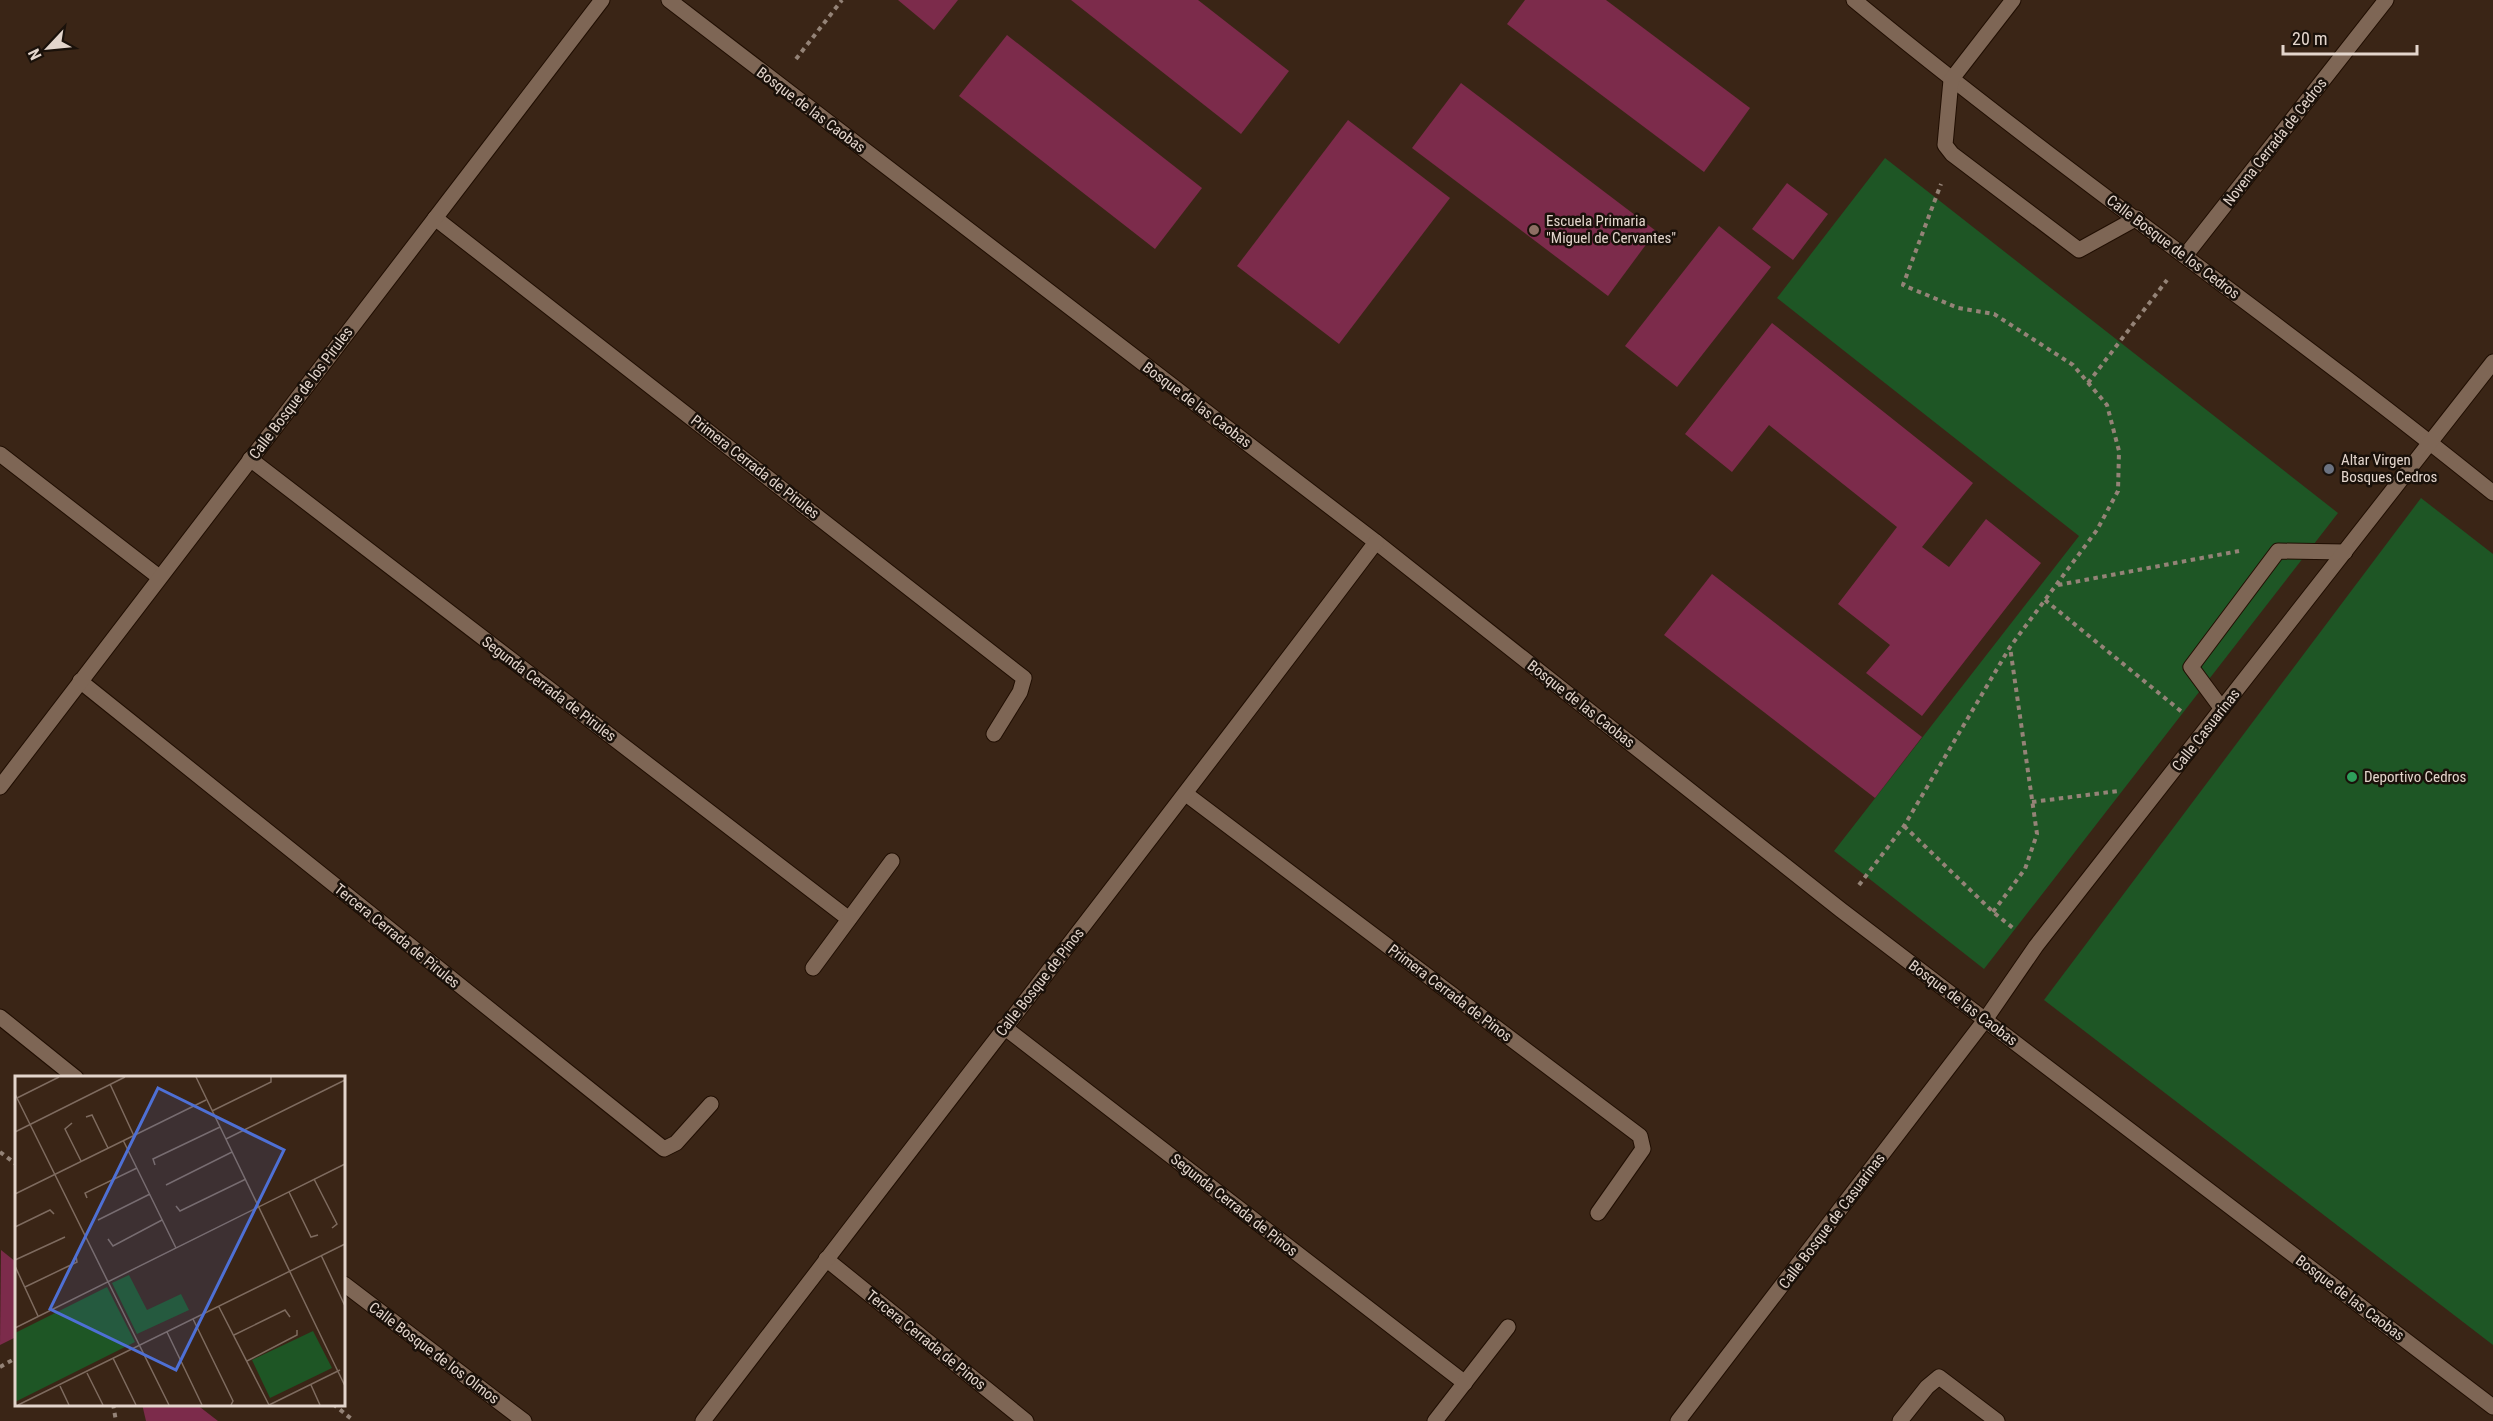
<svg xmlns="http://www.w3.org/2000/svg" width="2493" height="1421" viewBox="0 0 2493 1421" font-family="'Roboto Condensed',sans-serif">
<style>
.green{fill:#1e5625}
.building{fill:#7c2b4b}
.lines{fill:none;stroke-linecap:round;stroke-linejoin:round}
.minor-casing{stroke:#200e02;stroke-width:17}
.path{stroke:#948377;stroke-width:4;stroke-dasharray:4.5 4.5;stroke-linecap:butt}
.minor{stroke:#7e6655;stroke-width:15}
.education-dot{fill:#8d6e63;stroke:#1a110a;stroke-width:2}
.worship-dot{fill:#6b7280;stroke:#1a110a;stroke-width:2}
.leisure-dot{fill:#2e9e5b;stroke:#1a110a;stroke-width:2}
.labels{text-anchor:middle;stroke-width:5;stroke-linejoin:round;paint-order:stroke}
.street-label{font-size:15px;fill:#e3d5cc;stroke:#1a110a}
.poi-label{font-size:15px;fill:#e3d5cc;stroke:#1a110a;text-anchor:start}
.inset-road{fill:none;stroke:#7e6b5f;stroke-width:1.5}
.view{fill:#4e70d5;fill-opacity:0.15;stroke:#4e70d5;stroke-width:3}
.inset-edge{fill:none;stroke:#e3d5cc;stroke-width:3}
</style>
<rect width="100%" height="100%" fill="#3a2516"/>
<g class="green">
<polygon points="1885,158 2338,513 1984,969 1834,851 2079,536 1777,298"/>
<polygon points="2421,498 2493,554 2493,1345 2044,1000"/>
</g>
<g class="building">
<polygon points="898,0 958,0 934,30"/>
<polygon points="1071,0 1198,0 1289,71 1241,134"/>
<polygon points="1525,0 1606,0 1750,108 1704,172 1507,24"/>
<polygon points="1007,35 1202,188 1155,249 959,96"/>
<polygon points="1461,83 1656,231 1608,296 1412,148"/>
<polygon points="1348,120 1450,198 1339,344 1237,266"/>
<polygon points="1787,183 1828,214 1793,260 1752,229"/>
<polygon points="1719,226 1771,267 1677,387 1625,346"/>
<polygon points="1772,323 1973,483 1922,547 1949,567 1986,519 2041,563 1922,716 1866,673 1890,645 1838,604 1897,527 1769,425 1732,472 1685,434"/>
<polygon points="1712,574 1922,737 1875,798 1664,635"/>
<polygon points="1,1250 16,1262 16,1337 0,1345"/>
<polygon points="142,1404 196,1404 218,1421 146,1421"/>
</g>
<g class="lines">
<defs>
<g id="minor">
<polyline points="669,0 1376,542 1841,910 2493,1407"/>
<path d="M1854 0C2061 171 2284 324 2493 493"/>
<polyline points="2013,0 1951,80 1945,145 1952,154 2079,250 2137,218"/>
<polyline points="435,218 1024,678 1020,692 994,734"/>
<polyline points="2185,256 2386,0"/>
<polyline points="0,454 159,577"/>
<polyline points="250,459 849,919"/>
<polyline points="80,681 664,1149 676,1143 711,1104"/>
<polyline points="2222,709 2191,667 2278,551 2345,552"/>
<polyline points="0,787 602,0"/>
<polyline points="1186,794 1640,1136 1643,1149 1598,1213"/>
<polyline points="813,968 892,861"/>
<polyline points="0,1017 76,1078"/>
<polyline points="1004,1027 1465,1383"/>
<polyline points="826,1259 1026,1421"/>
<polyline points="344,1284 524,1421"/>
<path d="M703 1421C927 1127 1154 837 1376 542"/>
<polyline points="1435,1421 1508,1327"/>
<polyline points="1678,1421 1985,1020 2036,946 2493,362"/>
<polyline points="1900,1421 1927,1387 1939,1377 1997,1421"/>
</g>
</defs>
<use href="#minor" class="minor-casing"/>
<g class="path">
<polyline points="796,59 842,0"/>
<polyline points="2088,383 2167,280"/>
<polyline points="2058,585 2239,551"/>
<polyline points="2045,600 2182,712"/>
<polyline points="2032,802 2118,791"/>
<polyline points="1904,826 1993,912 2013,928"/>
<polyline points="1859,885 1904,826 2010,647 2097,530 2118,491 2119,451 2107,405 2073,365 1994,314 1958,308 1903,285 1941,184"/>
<polyline points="1993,912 2025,869 2037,834 2010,647"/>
<polyline points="0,1152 16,1164"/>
<polyline points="0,1367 16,1358"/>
<polyline points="113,1404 116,1421"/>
<polyline points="333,1404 354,1421"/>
</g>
<use href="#minor" class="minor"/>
</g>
<circle class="education-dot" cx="1534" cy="230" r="6"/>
<circle class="worship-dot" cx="2329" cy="469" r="6"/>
<circle class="leisure-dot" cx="2352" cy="777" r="6"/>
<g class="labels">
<g class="street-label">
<text transform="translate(811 110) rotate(37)" y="5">Bosque de las Caobas</text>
<text transform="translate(2275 142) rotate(-52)" y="5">Novena Cerrada de Cedros</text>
<text transform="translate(2173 247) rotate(37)" y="5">Calle Bosque de los Cedros</text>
<text transform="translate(301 393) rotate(-53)" y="5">Calle Bosque de los Pirules</text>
<text transform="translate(1197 405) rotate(37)" y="5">Bosque de las Caobas</text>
<text transform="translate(755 467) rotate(38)" y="5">Primera Cerrada de Pirules</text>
<text transform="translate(549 689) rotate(37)" y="5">Segunda Cerrada de Pirules</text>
<text transform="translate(1581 704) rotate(38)" y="5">Bosque de las Caobas</text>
<text transform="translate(2206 730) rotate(-52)" y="5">Calle Casuarinas</text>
<text transform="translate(397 936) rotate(39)" y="5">Tercera Cerrada de Pirules</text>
<text transform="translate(1040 982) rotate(-52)" y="5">Calle Bosque de Pinos</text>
<text transform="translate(1450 993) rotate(37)" y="5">Primera Cerrada de Pinos</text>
<text transform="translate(1963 1003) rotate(37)" y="5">Bosque de las Caobas</text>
<text transform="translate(1234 1205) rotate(38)" y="5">Segunda Cerrada de Pinos</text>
<text transform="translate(1832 1221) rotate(-53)" y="5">Calle Bosque de Casuarinas</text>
<text transform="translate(2350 1298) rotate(37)" y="5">Bosque de las Caobas</text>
<text transform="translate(926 1340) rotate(39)" y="5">Tercera Cerrada de Pinos</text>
<text transform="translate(434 1353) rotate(37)" y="5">Calle Bosque de los Olmos</text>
</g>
<g class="poi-label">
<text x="1546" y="226">Escuela Primaria<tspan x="1546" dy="17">"Miguel de Cervantes"</tspan></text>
<text x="2341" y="465">Altar Virgen<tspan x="2341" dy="17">Bosques Cedros</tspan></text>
<text x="2364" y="782">Deportivo Cedros</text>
</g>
</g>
<g transform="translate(15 1076)">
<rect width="330" height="330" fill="#3a2516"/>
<path d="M114 199 132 234 166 218 174 234 122 258 97 207ZM92 211 120 266 0 326V257ZM298 255 317 292 255 322 237 284Z" fill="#1e5625"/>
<path class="inset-road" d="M181 1 330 310M95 8 119 60M0 18 154 329M2 22 44 1M197 35 256 6V1M71 41 77 39 93 72M57 47 50 53 66 85M0 56 110 1M211 63 330 4M108 64 161 172M140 89 138 83 205 51M299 103 322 148 317 152M151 109 217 76M274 116 296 161 303 159M0 118 191 24M72 122 70 117 122 92M161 130 165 135 231 103M83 144 135 118M0 151 35 134 39 138M93 163 98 170 147 144M306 179 330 230M0 184 50 161M0 190 23 240M10 211 62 186 61 180M204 231 254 329M178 243 218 325 216 329M0 252 330 88M152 256 187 329M219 259 270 234 275 241M98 282 121 329M232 285 282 259V254M72 297 88 329M296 309 305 329M45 310 54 329M3 329 330 168M254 329 325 294"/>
<path class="view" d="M143 12 269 74 161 294 35 233Z"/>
<rect width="330" height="330" class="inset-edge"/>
</g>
<g transform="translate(48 48) rotate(244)" stroke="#1a110a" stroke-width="4.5" paint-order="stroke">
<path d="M0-4.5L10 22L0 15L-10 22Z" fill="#e3d5cc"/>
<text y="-9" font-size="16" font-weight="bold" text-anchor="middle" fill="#e3d5cc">N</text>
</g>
<path d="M2283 45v9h134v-9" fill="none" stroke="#e3d5cc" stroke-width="3"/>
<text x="2292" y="45" font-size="18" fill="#e3d5cc" stroke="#1a110a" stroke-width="4.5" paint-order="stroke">20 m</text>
</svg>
